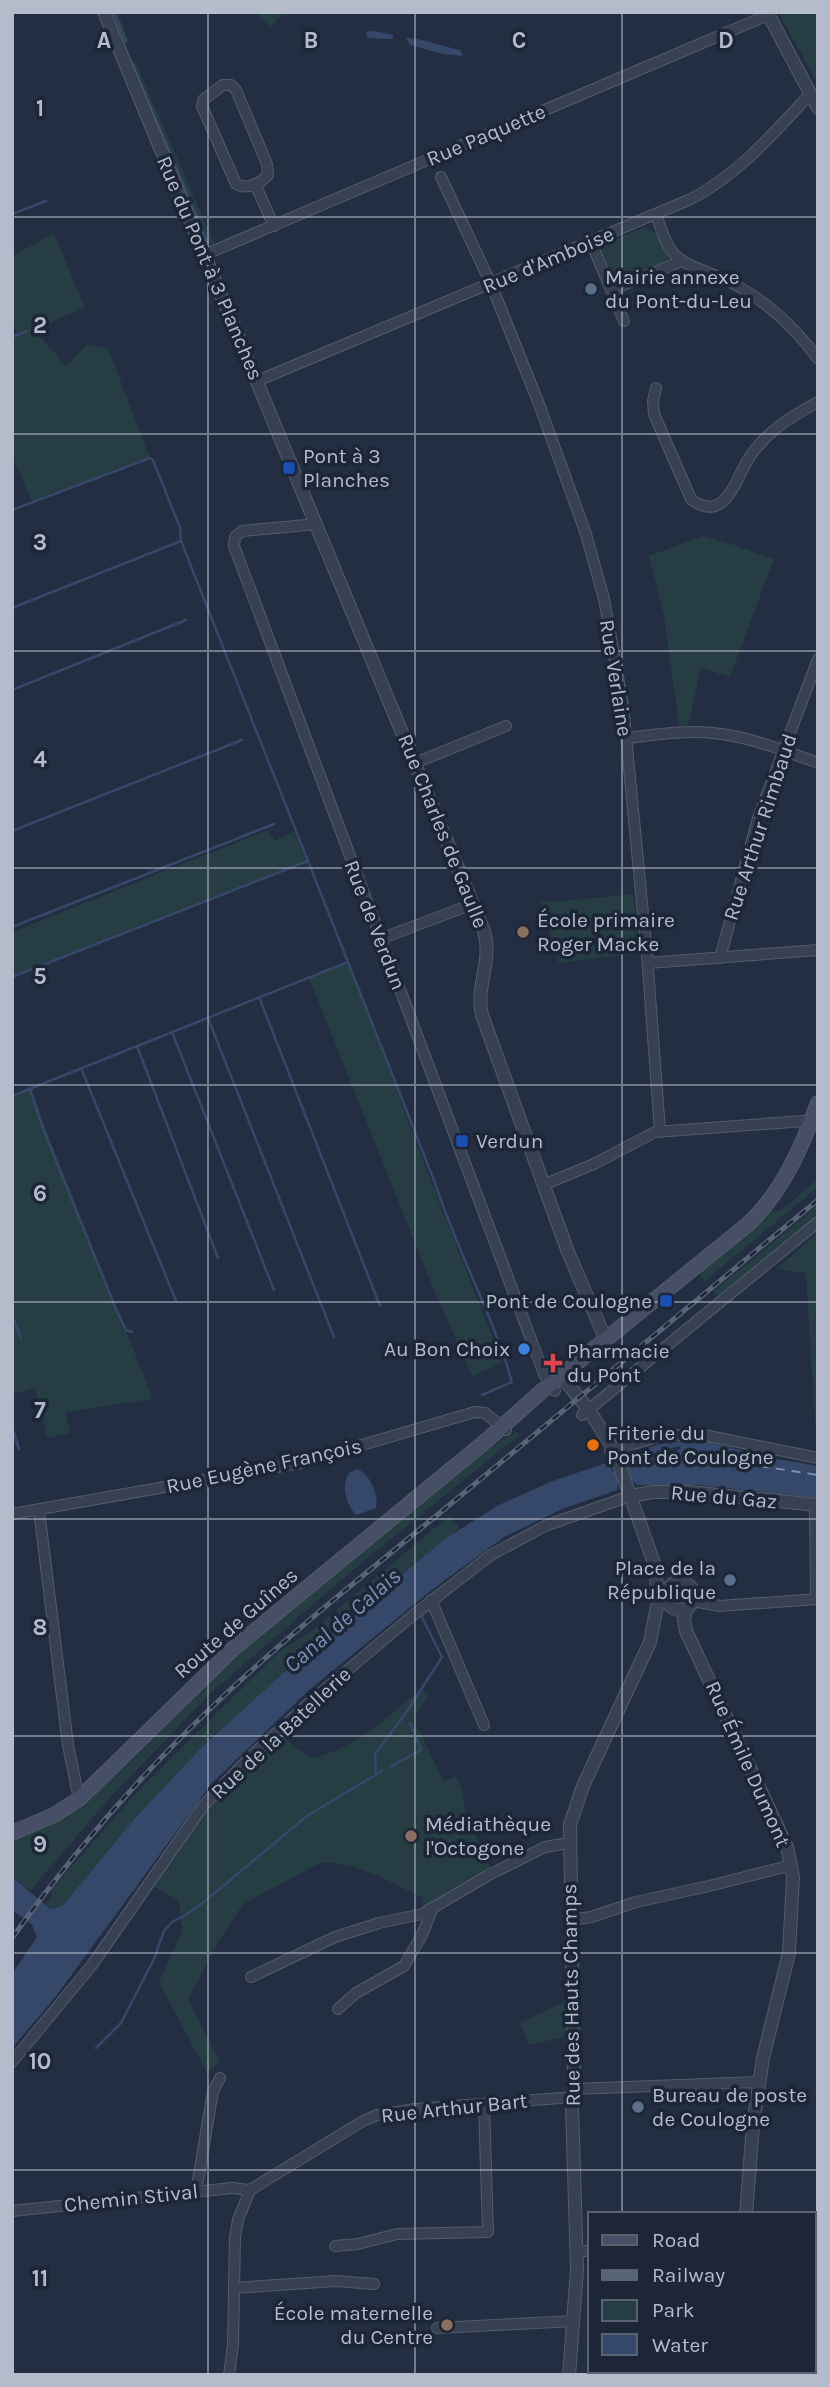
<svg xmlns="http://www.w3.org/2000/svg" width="830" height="2387" viewBox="0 0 830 2387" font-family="Karla,sans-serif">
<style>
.green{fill:#263d43}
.water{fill:#36486a}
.pier{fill:#232e42}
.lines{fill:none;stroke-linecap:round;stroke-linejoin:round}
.stream{stroke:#36486a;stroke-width:2.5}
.ferry{stroke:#7a8fb5;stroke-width:2;stroke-dasharray:9 7;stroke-linecap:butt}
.minor-casing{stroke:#535c6c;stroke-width:12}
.tertiary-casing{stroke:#535c6c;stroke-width:14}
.secondary-casing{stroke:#535c6c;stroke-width:16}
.minor{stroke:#384151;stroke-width:10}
.tertiary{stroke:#384151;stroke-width:12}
.secondary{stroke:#464f65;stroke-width:14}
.rail-casing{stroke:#5a6478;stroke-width:5}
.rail{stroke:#1d2636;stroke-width:2.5;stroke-dasharray:8;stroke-linecap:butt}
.grid{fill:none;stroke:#b4bccc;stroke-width:2;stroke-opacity:0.55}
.service-dot{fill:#5c6f8a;stroke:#1d2636;stroke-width:2.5}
.transit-dot{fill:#1a4fb4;stroke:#1d2636;stroke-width:2.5}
.education-dot{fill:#8d6e63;stroke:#1d2636;stroke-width:2.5}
.shop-dot{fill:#3f7fe0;stroke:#1d2636;stroke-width:2.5}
.health-dot{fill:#e0444e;stroke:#1d2636;stroke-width:2.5}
.food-dot{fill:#e8710a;stroke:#1d2636;stroke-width:2.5}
.labels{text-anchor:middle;stroke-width:7;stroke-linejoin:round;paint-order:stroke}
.street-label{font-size:21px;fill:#b4bccc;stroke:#1d2636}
.poi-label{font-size:21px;fill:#b4bccc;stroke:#1d2636;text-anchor:start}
.water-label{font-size:23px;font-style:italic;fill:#7a8fb5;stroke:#1d2636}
.grid-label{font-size:23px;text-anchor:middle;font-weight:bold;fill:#b4bccc;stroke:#1d2636;stroke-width:7;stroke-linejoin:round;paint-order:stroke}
</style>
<rect width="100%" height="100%" fill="#232e42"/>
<g class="green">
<polygon points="108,12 118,12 129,43 122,46"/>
<polygon points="255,12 281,12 283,14 270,27"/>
<polygon points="778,12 818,12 818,84"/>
<polygon points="135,61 214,243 207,246 130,63"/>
<path d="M645 227 659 236 669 262 619 281C605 276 602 259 597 246Z"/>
<polygon points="54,233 85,308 33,329 66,366 88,344 108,348 150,458 32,502 12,455 12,336 17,334 12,318 12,256"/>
<polygon points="702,536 734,545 774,559 730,677 701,668 688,726 679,725 664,616 649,556"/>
<polygon points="268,830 275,841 294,831 307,862 12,978 12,932"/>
<polygon points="633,894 640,953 559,963 541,901 552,902"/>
<polygon points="348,962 437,1197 503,1363 472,1376 432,1285 309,978"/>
<polygon points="30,1089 153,1399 66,1412 70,1433 47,1438 35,1388 12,1394 12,1096"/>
<polygon points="818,1179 818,1187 705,1281 698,1273 769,1211 780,1211"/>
<polygon points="818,1205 818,1214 718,1296 714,1291"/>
<polygon points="818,1232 818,1424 815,1424 806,1273 777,1269"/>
<polygon points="516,1432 519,1435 354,1569 210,1694 114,1793 30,1891 12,1877 12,1841 55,1821 206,1680 311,1590 491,1447"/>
<polygon points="449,1516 460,1528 320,1642 200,1749 135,1818 65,1903 60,1907 49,1909 46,1905 52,1896 50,1891 138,1791 280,1651 313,1630"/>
<path d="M421 1689 429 1696 413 1718 444 1782 456 1776 463 1793 465 1813 493 1873 422 1914 423 1898C394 1884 350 1858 318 1864L243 1904 222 1936 188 1999 220 2062 207 2073 159 1982 182 1932 179 1901 154 1886 205 1810 281 1733 297 1749 314 1758C357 1747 387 1717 421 1689Z"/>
<polygon points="565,2001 565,2037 529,2045 520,2023"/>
</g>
<g class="water">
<polygon points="374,31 393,35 393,39 368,38 366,32"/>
<path d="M406 38C417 37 446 47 460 50L463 56 443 54 410 45Z"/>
<polygon points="684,1441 709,1442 771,1458 818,1466 818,1498 698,1485 637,1485 631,1479 618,1484 617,1490 562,1509 504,1537 433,1589 309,1690 212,1783 56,1996 12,2048 12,1974 37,1937 32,1925 12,1910 12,1877 50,1909 60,1907 65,1903 135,1818 200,1749 279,1677 445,1539 497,1506 550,1482 609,1462 613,1472 627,1466 626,1455 661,1444"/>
<path d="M357 1469C370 1474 379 1495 376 1508L356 1515C346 1504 340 1484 350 1472Z"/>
</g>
<polygon class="pier" points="680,1446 681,1449 668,1452 668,1455 661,1457 660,1454 634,1461 632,1454 628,1455 628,1452 641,1448 644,1456"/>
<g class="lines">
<g class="stream">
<polyline points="114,12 126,42"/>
<polyline points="132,63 207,241"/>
<polyline points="12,214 46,201"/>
<polyline points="12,337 27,331"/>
<polyline points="12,510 150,458 153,460 180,528 181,541"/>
<polyline points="12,608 181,541 348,962"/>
<polyline points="12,690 186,620"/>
<polyline points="12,831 242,740"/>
<polyline points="12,927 274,824"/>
<polyline points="12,977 308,861"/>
<polyline points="259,997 380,1306"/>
<polyline points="208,1018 334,1337"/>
<polyline points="172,1032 274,1290"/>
<polyline points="137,1046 218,1258"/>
<polyline points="81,1068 176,1301"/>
<polyline points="30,1089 44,1131 116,1309 126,1330 132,1332"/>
<path d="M12 1096 348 962 435 1183C457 1251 492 1313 512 1382L482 1395"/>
<polyline points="12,1315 21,1338"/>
<polyline points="12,1427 19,1449"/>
<polyline points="390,1767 421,1750 410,1723"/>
<polyline points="376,1774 375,1754 405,1714 442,1657 421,1615"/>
<polyline points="96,2048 121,2023 154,1959 164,1931 172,1922 186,1915 205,1901 307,1816 382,1771"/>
</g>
<polyline class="ferry" points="665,1456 671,1458 701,1457 818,1475"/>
<defs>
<g id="minor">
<path d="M223 85H231L236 90 267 164 268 175C260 184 247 190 236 184L202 106 204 99Z"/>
<polyline points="441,177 491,284 539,404 586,534 604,599 623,705 647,955 660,1131"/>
<polyline points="255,184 274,226"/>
<path d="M656 215C661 227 665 245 674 254 688 268 710 272 728 281 764 299 794 326 818 359"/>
<polyline points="591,242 624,321"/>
<polyline points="204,255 768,15"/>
<polyline points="611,290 682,261"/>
<path d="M257 381 691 199C740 173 773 134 810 94"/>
<path d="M656 388 653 401 654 414 691 499C699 506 712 510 721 503 733 494 740 473 747 461 764 433 790 417 818 402"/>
<polyline points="317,524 242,531 235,537 234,546 544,1374 555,1391"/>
<path d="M626 738C655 735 684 730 713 733 749 736 784 751 818 763"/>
<polyline points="415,763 506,726"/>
<polyline points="380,939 473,904"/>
<polyline points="720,958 758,818 818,659"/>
<polyline points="648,963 818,950"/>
<polyline points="543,1185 594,1164 655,1132 818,1120"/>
<polyline points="582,1415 818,1222"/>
<polyline points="610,1451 661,1436 699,1434 818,1458"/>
<polyline points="815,1505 816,1599"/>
<polyline points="39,1510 68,1745 79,1799"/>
<polyline points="12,1514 300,1463 475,1412 485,1413 506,1430"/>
<polyline points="431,1600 484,1725"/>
<polyline points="693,1601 720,1606 818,1599"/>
<polyline points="571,1920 591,1917 636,1902 709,1886 792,1865"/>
<polyline points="251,1977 335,1937 379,1923 422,1914 489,1875 545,1847 569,1843"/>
<polyline points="338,2009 356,1993 404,1966 422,1935 433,1907"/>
<polyline points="12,2062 92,1965 203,1806 251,1756 312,1700 412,1616 491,1555 545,1526 630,1496"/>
<polyline points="574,2089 759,2082"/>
<polyline points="196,2192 213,2091 220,2078"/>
<polyline points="12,2211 232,2188 250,2190"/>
<polyline points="335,2246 358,2244 397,2234 488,2232 484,2104"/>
<polyline points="576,2251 590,2251"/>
<polyline points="814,2262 818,2264"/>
<polyline points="234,2288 335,2281 374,2284"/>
<polyline points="437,2328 574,2321"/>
<polyline points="229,2375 233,2345 235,2237 238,2220 250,2190 363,2121 377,2115 415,2109 573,2097"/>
</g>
<g id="tertiary">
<path d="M104 12 484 931C493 960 475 987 482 1015L568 1252 606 1340"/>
<polyline points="767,12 818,108"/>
<polyline points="561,1376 589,1410 614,1450 655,1566 658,1601 650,1642 583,1786 570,1825 574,2079 572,2106 577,2270 569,2375"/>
<polyline points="630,1496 653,1492 688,1492 818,1505"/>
<circle cx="680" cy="1596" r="14"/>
<polyline points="686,1609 684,1620 686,1631 787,1847 793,1877 789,1953 763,2058 753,2125 746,2214"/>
<polyline points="730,2375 731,2371"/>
</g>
<path id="secondary" d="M12 1833 54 1815 79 1799 235 1647 487 1440 542 1391 747 1225C782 1193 802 1147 818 1103"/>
</defs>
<use href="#minor" class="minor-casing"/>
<use href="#tertiary" class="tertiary-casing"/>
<use href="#secondary" class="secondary-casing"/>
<use href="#minor" class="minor"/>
<use href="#tertiary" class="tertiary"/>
<use href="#secondary" class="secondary"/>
<defs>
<path id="rail" d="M12 1938C76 1848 149 1765 230 1690 301 1624 378 1564 453 1502 575 1401 696 1300 818 1200"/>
</defs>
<use href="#rail" class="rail-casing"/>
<use href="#rail" class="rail"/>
</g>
<path class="grid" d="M208 12V2375M415 12V2375M622 12V2214M12 217H818M12 434H818M12 651H818M12 868H818M12 1085H818M12 1302H818M12 1519H818M12 1736H818M12 1953H818M12 2170H818M622 2371V2375"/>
<g class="service-dot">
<circle cx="591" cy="289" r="7"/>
<circle cx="730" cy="1580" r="7"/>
<circle cx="638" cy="2107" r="7"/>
</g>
<g class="transit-dot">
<rect x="282" y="461" width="14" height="14" rx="3.5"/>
<rect x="455" y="1134" width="14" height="14" rx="3.5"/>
<rect x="659" y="1294" width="14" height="14" rx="3.5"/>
</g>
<g class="education-dot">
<circle cx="523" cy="932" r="7"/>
<circle cx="411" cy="1836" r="7"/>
<circle cx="447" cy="2325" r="7"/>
</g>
<circle class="shop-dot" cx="524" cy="1349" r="7"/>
<path class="health-dot" d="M549.5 1352.5h7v7h7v7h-7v7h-7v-7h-7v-7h7z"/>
<circle class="food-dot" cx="593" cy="1445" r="7"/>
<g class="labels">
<g class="street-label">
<text transform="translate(486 135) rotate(-23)" y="7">Rue Paquette</text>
<text transform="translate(548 260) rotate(-23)" y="7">Rue d'Amboise</text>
<text transform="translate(210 268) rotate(67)" y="7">Rue du Pont à 3 Planches</text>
<text transform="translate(616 678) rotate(81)" y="7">Rue Verlaine</text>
<text transform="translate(760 827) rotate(-72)" y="7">Rue Arthur Rimbaud</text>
<text transform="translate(443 831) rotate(68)" y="7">Rue Charles de Gaulle</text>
<text transform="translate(375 925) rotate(69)" y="7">Rue de Verdun</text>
<text transform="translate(264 1466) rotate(-12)" y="7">Rue Eugène François</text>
<text transform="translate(724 1497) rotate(5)" y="7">Rue du Gaz</text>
<text transform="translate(236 1623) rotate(-41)" y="7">Route de Guînes</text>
<text transform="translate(281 1733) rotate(-43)" y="7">Rue de la Batellerie</text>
<text transform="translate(748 1764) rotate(66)" y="7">Rue Émile Dumont</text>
<text transform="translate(571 1995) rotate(-91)" y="7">Rue des Hauts Champs</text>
<text transform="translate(454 2108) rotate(-6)" y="7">Rue Arthur Bart</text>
<text transform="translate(131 2198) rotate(-6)" y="7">Chemin Stival</text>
</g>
<g class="poi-label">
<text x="605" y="284">Mairie annexe<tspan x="605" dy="24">du Pont-du-Leu</tspan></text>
<text x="303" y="463">Pont à 3<tspan x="303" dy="24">Planches</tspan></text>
<text x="537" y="927">École primaire<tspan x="537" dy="24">Roger Macke</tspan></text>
<text x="476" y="1148">Verdun</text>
<text x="652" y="1308" text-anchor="end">Pont de Coulogne</text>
<text x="510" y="1356" text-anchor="end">Au Bon Choix</text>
<text x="567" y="1358">Pharmacie<tspan x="567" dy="24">du Pont</tspan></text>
<text x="607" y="1440">Friterie du<tspan x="607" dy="24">Pont de Coulogne</tspan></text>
<text x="716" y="1575" text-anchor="end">Place de la<tspan x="716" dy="24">République</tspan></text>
<text x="425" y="1831">Médiathèque<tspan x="425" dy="24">l'Octogone</tspan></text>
<text x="652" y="2102">Bureau de poste<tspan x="652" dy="24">de Coulogne</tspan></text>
<text x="433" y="2320" text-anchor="end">École maternelle<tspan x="433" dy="24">du Centre</tspan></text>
</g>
<g class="water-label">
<text transform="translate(342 1620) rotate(-41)" y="8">Canal de Calais</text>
</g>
</g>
<g class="grid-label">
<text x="104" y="48">A</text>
<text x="311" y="48">B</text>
<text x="519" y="48">C</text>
<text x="726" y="48">D</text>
<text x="40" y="116">1</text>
<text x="40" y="333">2</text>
<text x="40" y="550">3</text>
<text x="40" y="767">4</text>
<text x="40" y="984">5</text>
<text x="40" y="1201">6</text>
<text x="40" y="1418">7</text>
<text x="40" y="1635">8</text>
<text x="40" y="1852">9</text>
<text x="40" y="2069">10</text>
<text x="40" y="2286">11</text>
</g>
<rect width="830" height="2387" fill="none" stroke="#b4bccc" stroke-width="28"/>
<rect x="588" y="2212" width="228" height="161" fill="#1d2636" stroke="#596272" stroke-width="2"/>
<rect x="602" y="2235" width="35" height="10" fill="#464f65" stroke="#596272" stroke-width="2"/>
<text x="652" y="2247" font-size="21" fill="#b4bccc">Road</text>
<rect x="602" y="2270" width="35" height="10" fill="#5a6478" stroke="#596272" stroke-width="2"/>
<text x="652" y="2282" font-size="21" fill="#b4bccc">Railway</text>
<rect x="602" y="2300" width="35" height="21" fill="#263d43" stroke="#596272" stroke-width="2"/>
<text x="652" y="2317" font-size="21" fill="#b4bccc">Park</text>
<rect x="602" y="2334" width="35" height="21" fill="#36486a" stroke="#596272" stroke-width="2"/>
<text x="652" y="2352" font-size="21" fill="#b4bccc">Water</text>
</svg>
